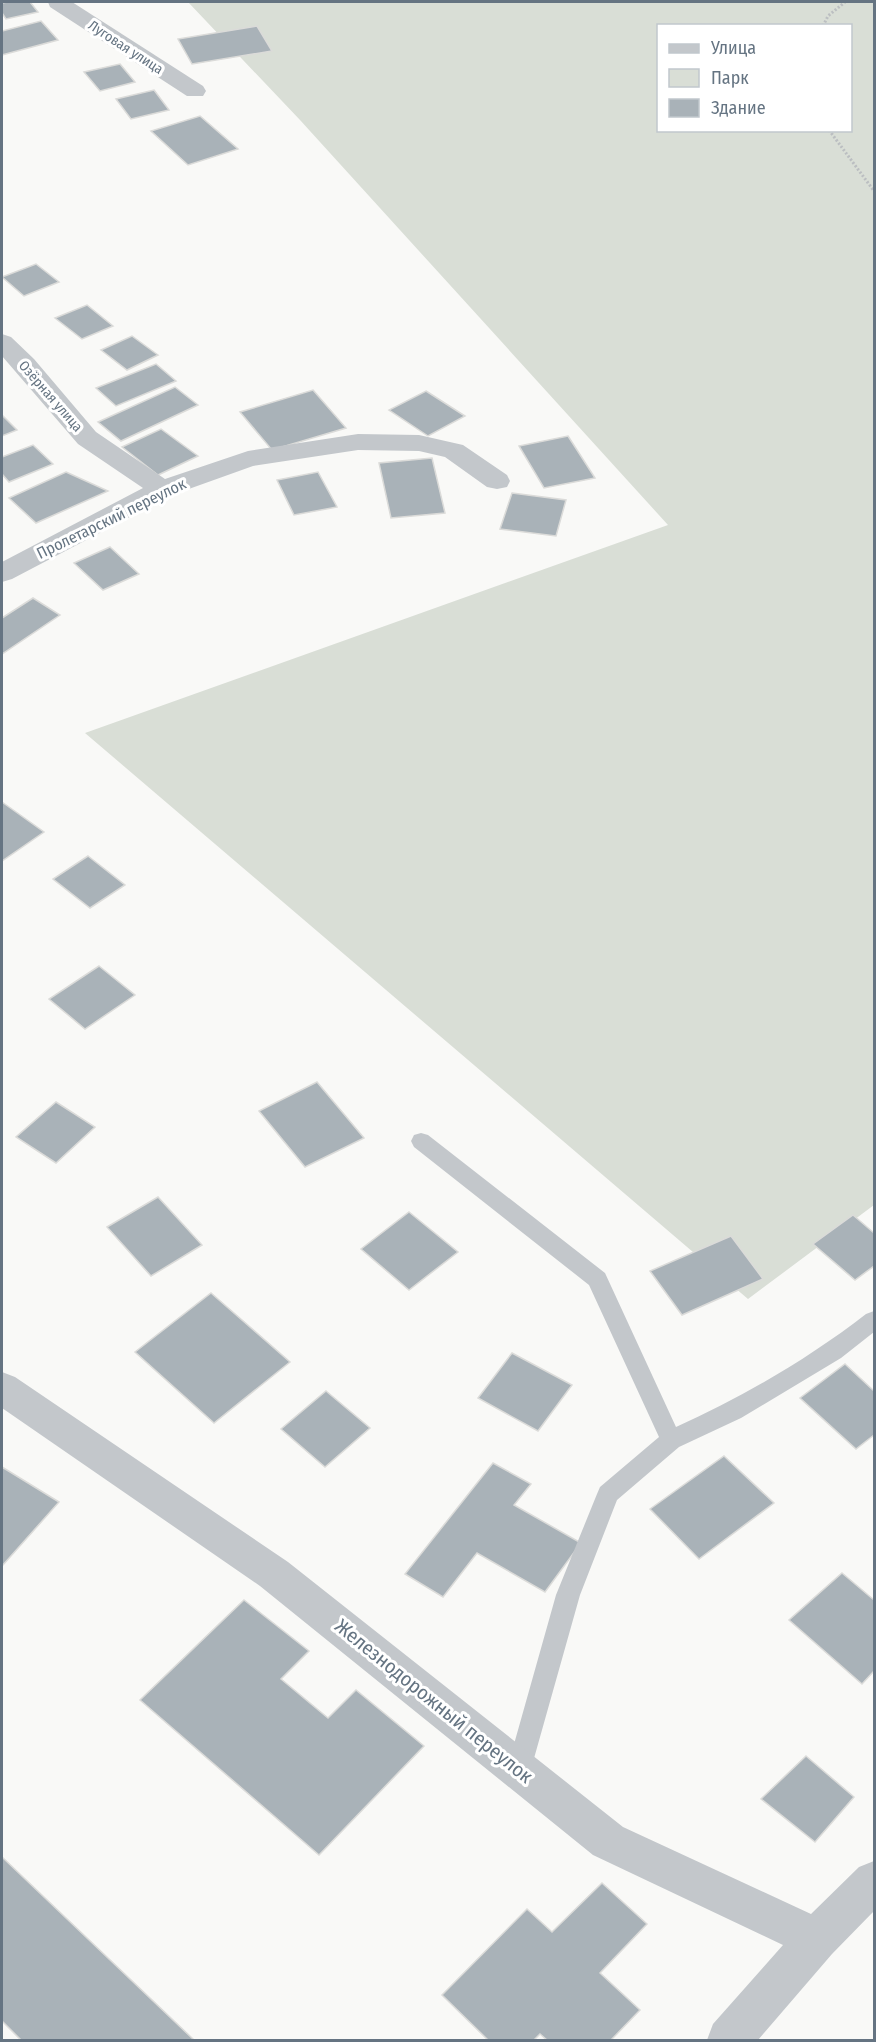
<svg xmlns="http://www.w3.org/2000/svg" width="876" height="2042" viewBox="0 0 876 2042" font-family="'Fira Sans Condensed',sans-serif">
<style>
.green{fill:#d9ded6;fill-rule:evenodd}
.building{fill:#a9b2b8;stroke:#dbdbd9;stroke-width:1.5}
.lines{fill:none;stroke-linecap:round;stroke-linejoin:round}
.path{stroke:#bbbec1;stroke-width:3;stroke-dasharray:2 2;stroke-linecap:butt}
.lane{fill:#c3c7cb;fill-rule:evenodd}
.street{fill:#c3c7cb;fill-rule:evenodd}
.labels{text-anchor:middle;stroke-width:6;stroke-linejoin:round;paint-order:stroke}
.far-street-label{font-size:14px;fill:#657482;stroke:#fff}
.street-label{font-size:16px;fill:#657482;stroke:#fff}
.near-street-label{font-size:20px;fill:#657482;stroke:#fff}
</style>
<rect width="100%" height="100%" fill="#f9f9f7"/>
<path class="green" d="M188 2H874V1205L748 1299 85 733 668 525 300 120ZM658 26H850V130H658Z"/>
<g class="building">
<polygon points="7,2 30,2 38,12 6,19 2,13 2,3"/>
<polygon points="41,21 58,40 2,55 2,31"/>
<polygon points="257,26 272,51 192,64 178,39"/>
<polygon points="120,64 135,82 100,91 84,72"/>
<polygon points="154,90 169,110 131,119 116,99"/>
<polygon points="200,116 238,149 188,165 151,131"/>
<polygon points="36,264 59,282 24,296 2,277"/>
<polygon points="87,305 113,326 82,339 55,318"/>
<polygon points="132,336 158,355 127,370 101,350"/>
<polygon points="156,364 176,381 116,406 96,388"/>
<polygon points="175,387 198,405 121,441 98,422"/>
<polygon points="313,390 346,428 272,450 240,412"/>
<polygon points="426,391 465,416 428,436 389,410"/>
<polygon points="2,415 17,430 2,436"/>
<polygon points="161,429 198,456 158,475 122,447"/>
<polygon points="568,436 595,478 544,488 519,446"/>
<polygon points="33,445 53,464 9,482 2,474 2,457"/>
<polygon points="432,458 445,513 391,518 379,463"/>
<polygon points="66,472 108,491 36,523 9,498"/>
<polygon points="318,472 337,507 294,515 277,480"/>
<polygon points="512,493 566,500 556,536 500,529"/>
<polygon points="110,547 139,574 103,590 74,563"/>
<polygon points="33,598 60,615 2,654 2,618"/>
<polygon points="2,802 44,832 2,861"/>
<polygon points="88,856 125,885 90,908 53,879"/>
<polygon points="99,966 135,995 85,1029 49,999"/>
<polygon points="317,1082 364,1138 305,1167 259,1111"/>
<polygon points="56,1102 95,1127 56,1163 16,1137"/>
<polygon points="158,1197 202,1245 151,1276 107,1227"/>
<polygon points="409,1212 458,1252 409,1290 361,1249"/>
<polygon points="853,1215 874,1233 874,1266 855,1280 813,1244"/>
<polygon points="731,1236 763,1279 682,1315 650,1271"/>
<polygon points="211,1293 290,1362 214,1423 135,1352"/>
<polygon points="512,1353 572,1385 538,1431 478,1398"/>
<polygon points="845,1364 874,1391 874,1435 856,1449 800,1398"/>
<polygon points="326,1391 370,1428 325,1467 281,1429"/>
<polygon points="724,1456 774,1503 699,1559 650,1509"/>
<polygon points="493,1463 531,1484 514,1505 581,1543 545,1592 477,1553 443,1597 405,1574"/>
<polygon points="2,1467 59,1502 2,1566"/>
<polygon points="842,1573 874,1600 874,1671 862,1684 789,1620"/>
<polygon points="244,1600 309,1651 281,1679 328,1718 356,1690 424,1746 319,1855 140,1700"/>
<polygon points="806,1756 854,1797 815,1842 761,1799"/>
<polygon points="2,1857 194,2040 21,2040 2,2021"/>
<polygon points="602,1883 647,1924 600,1973 640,2010 611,2040 547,2040 540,2034 534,2040 488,2040 442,1995 527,1909 552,1932"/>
</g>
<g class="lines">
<g class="path">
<polyline points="823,26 828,16 845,2"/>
<polyline points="829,130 874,191"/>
</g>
<path class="lane" d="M421 1133 428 1135 605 1273 676 1427C744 1396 808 1359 866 1314L874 1311V1332L841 1358 741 1418 679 1447 617 1500 580 1595 531 1769 528 1777 519 1780 510 1777 507 1769 556 1595 597 1494 600 1487 659 1437 589 1285 414 1147 411 1141 414 1135Z"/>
<g class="street">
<polygon points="48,2 72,2 203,86 206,91 203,96 187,96 50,7"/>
<polygon points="2,334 11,337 34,359 96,432 165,479 248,451 358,434 419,435 463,445 507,475 510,481 507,487 497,489 487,487 445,457 419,451 358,450 253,466 172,495 12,579 2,582 2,562 143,488 78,444 2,356"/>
<polygon points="2,1372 15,1377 288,1562 623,1827 811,1914 859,1867 874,1861 874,1911 832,1954 758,2040 707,2040 713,2024 783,1945 593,1855 260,1586 2,1408"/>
</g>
</g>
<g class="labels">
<g class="far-street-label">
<text transform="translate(126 47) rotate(33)" y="5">Луговая улица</text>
<text transform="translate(51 396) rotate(49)" y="5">Озёрная улица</text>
</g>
<g class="street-label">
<text transform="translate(111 518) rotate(-26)" y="6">Пролетарский переулок</text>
</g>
<g class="near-street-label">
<text transform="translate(434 1701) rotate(39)" y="7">Железнодорожный переулок</text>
</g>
</g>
<rect width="876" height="2042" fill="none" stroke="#657482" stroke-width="6"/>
<rect x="657" y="24" width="195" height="108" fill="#ffffff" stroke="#c1c7cd" stroke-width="1.5"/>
<rect x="669" y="44" width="30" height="9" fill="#c3c7cb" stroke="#c1c7cd" stroke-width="1.5"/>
<text x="711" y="54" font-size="18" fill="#657482">Улица</text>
<rect x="669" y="69" width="30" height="18" fill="#d9ded6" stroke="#c1c7cd" stroke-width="1.5"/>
<text x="711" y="84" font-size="18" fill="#657482">Парк</text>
<rect x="669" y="99" width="30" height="18" fill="#a9b2b8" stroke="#c1c7cd" stroke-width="1.5"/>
<text x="711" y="114" font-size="18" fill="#657482">Здание</text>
</svg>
